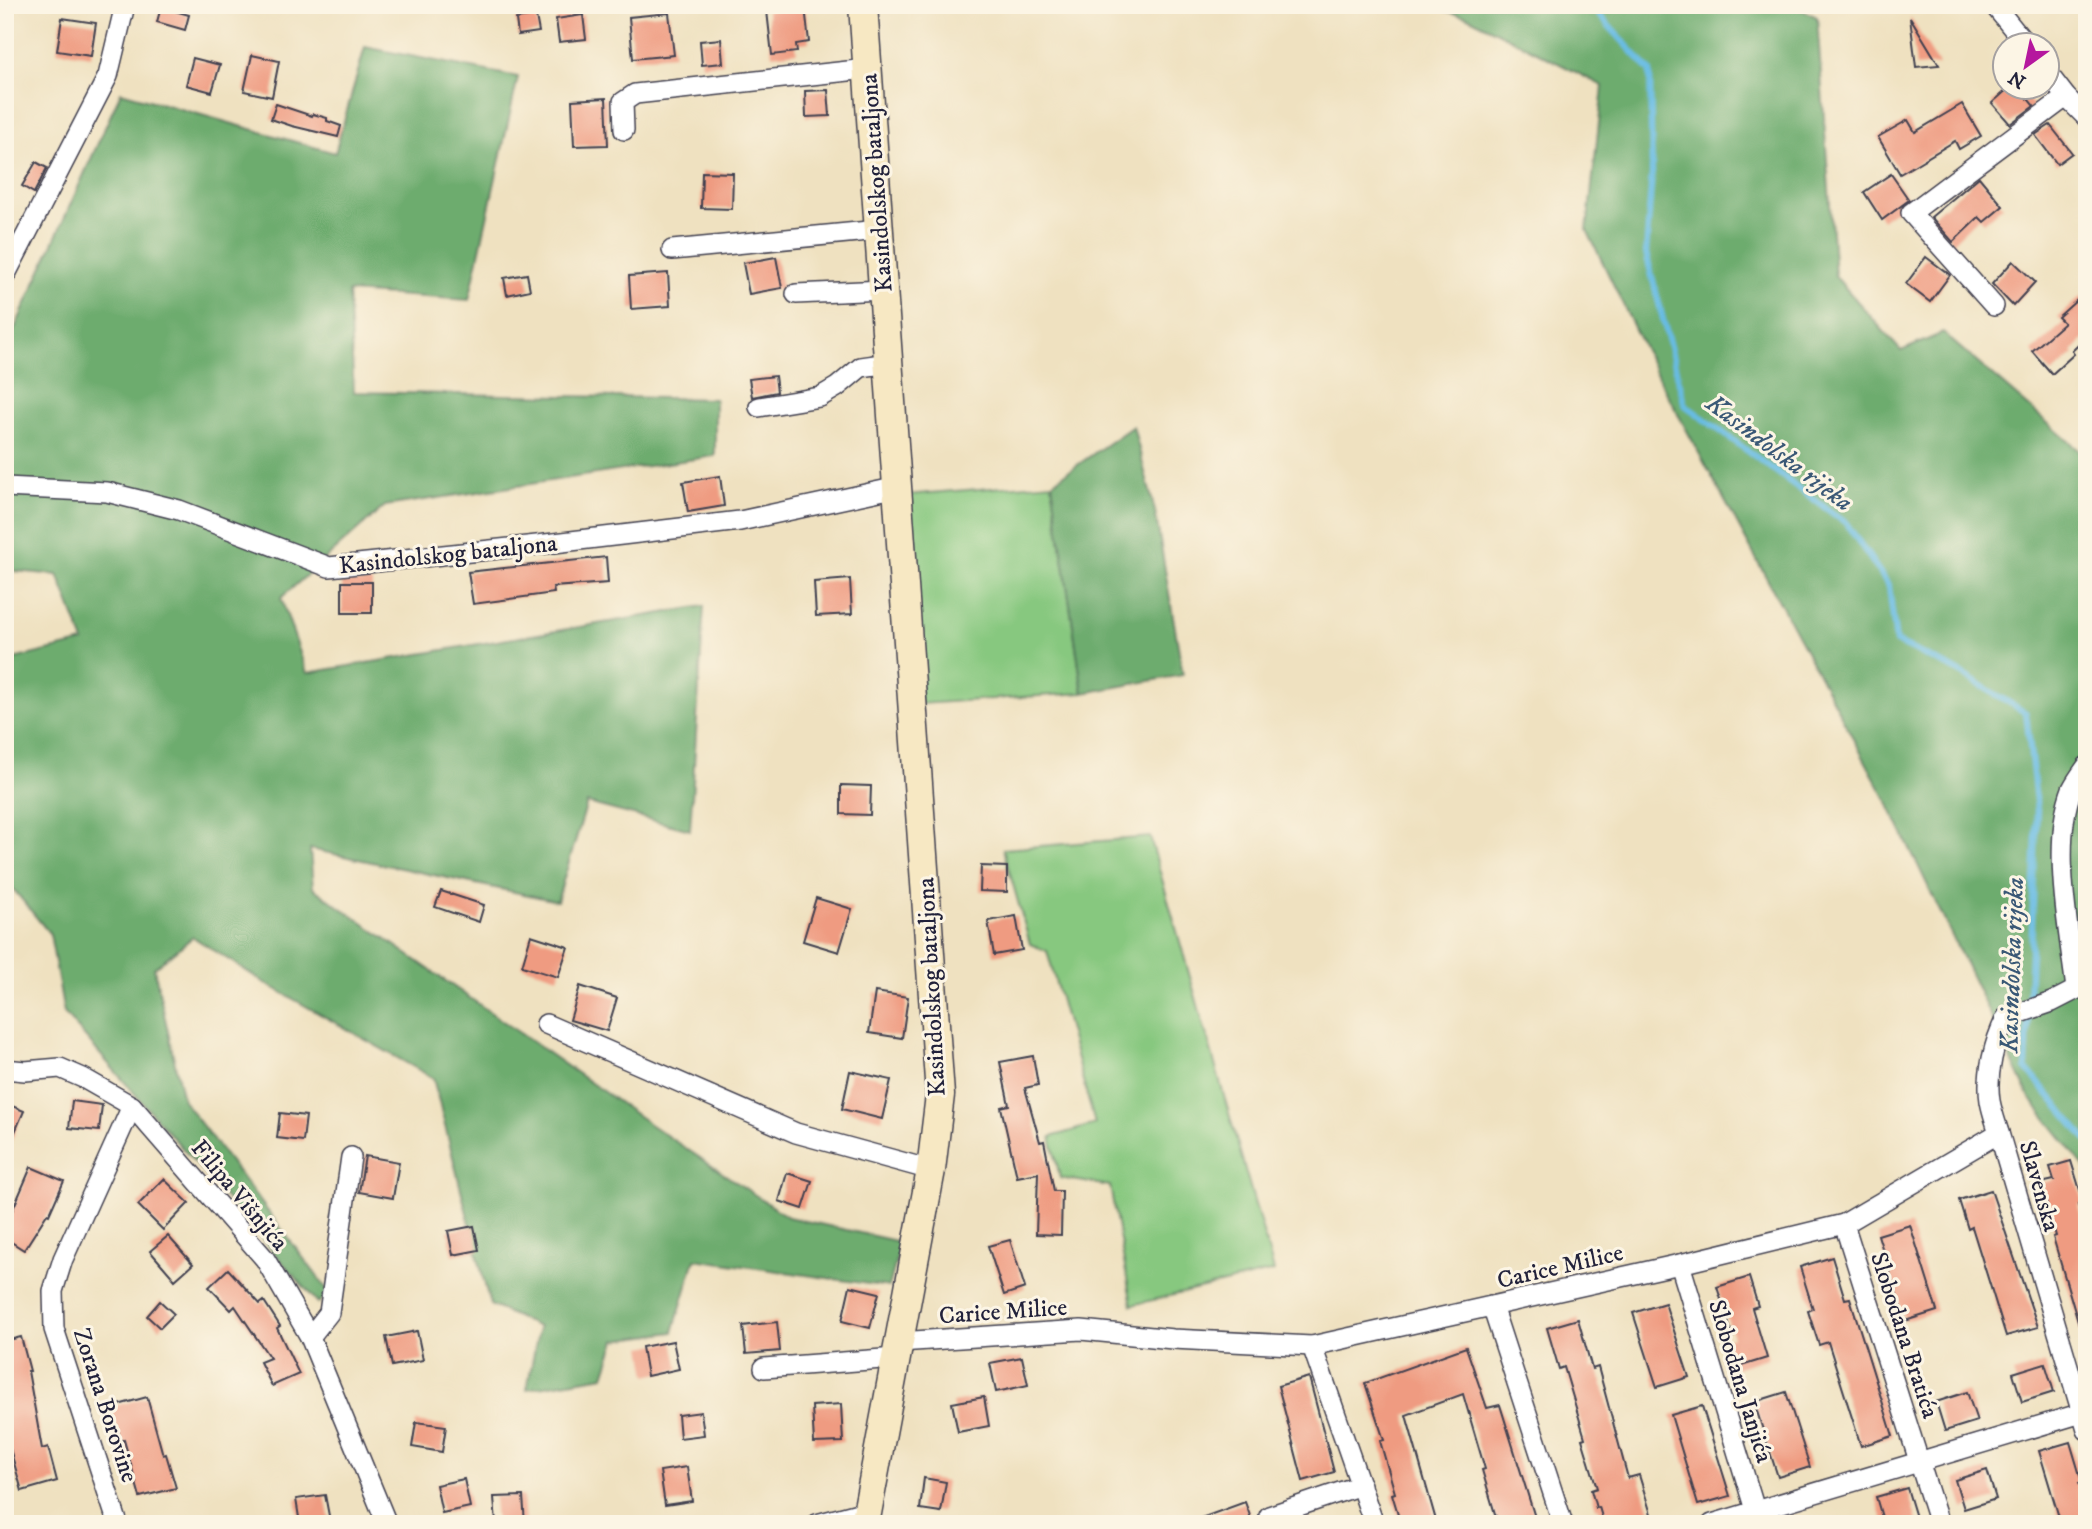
<svg xmlns="http://www.w3.org/2000/svg" width="2092" height="1529" viewBox="0 0 2092 1529" font-family="'IM FELL DW Pica',serif">
<style>
.green{fill:#87c87f;stroke:#54755d;stroke-width:2}
.forest{fill:#6dac6e;stroke:#486754;stroke-width:2}
.lines{fill:none;stroke-linecap:round;stroke-linejoin:round}
.stream{stroke:#67bce4;stroke-width:6}
.building{fill:#ef9b81}
.street-casing{stroke:#413f4f;stroke-width:22}
.secondary-casing{stroke:#413f4f;stroke-width:31}
.street{stroke:#fff;stroke-width:19}
.secondary{stroke:#f7e8c3;stroke-width:28}
.labels{text-anchor:middle;stroke-width:6;stroke-linejoin:round;paint-order:stroke}
.street-label{font-size:24px;fill:#22223b;stroke:#fcf5e5}
.water-label{font-size:26px;font-style:italic;fill:#3a5876;stroke:#fcf5e5}
</style>
<rect width="100%" height="100%" fill="#fcf5e5"/>
<filter id="ink" filterUnits="userSpaceOnUse"><feTurbulence type="fractalNoise" baseFrequency=".0143" numOctaves="2"/><feDisplacementMap in="SourceGraphic" scale="14" xChannelSelector="R" yChannelSelector="G"/><feConvolveMatrix kernelMatrix="1 2 1 2 8 2 1 2 1" color-interpolation-filters="sRGB"/></filter>
<filter id="wash" filterUnits="userSpaceOnUse"><feTurbulence type="fractalNoise" baseFrequency=".00686" numOctaves="4" result="noise"/><feDisplacementMap in="SourceGraphic" scale="28" xChannelSelector="R" yChannelSelector="G"/><feGaussianBlur stdDeviation="1.57" result="paint"/><feColorMatrix in="noise" values="0 0 0 0 0 0 0 0 0 0 0 0 0 0 0 0 0 1.4 0 .05"/><feComposite in="paint" operator="in"/></filter>
<g filter="url(#wash)">
<rect width="100%" height="100%" fill="#efe1c0"/>
<g class="green">
<polygon points="1052,483 1083,693 920,704 906,495"/>
<polygon points="1150,837 1274,1271 1132,1305 1110,1186 1060,1178 1051,1137 1095,1124 1047,951 1030,944 1003,849"/>
</g>
<g class="forest">
<polygon points="1425,5 1792,5 1817,17 1835,276 1901,351 1943,333 2087,457 2087,1170 2030,1098 1887,801 1658,377 1587,230 1603,86 1468,17"/>
<polygon points="365,47 518,77 469,300 348,292 354,392 715,399 715,456 385,506 281,598 307,673 704,606 690,830 587,803 557,901 310,849 313,888 651,1125 788,1217 901,1242 889,1287 695,1259 673,1332 616,1340 604,1376 527,1389 539,1327 490,1305 433,1078 265,983 193,937 154,968 183,1100 330,1293 318,1303 64,1013 50,934 5,879 5,661 84,642 58,575 14,571 5,562 5,350 121,92 335,153"/>
<polygon points="1133,426 1155,511 1183,675 1083,693 1052,483"/>
</g>
<g class="lines">
<polyline class="stream" points="1590,5 1650,71 1652,173 1646,253 1685,405 1846,523 1889,586 1896,642 1954,669 2026,713 2037,810 2026,1068 2087,1140"/>
</g>
<g id="blocks">
<g class="building">
<polygon points="161,7 189,15 185,30 157,22"/>
<polygon points="805,7 809,42 796,44 797,52 772,55 767,11"/>
<polygon points="669,13 674,55 633,59 629,17"/>
<polygon points="583,15 586,39 559,42 556,19"/>
<polygon points="536,16 539,32 518,35 516,19"/>
<polygon points="1910,17 1939,65 1916,67"/>
<polygon points="62,18 96,23 91,56 57,51"/>
<polygon points="721,39 723,63 702,65 700,41"/>
<polygon points="252,55 279,61 272,97 244,91"/>
<polygon points="193,58 220,65 212,92 186,85"/>
<polygon points="2009,88 2019,88 2034,106 2010,124 1992,103"/>
<polygon points="828,90 830,116 806,117 805,91"/>
<polygon points="606,98 608,145 574,146 572,100"/>
<polygon points="276,104 312,116 313,114 327,118 327,121 341,126 338,137 292,126 271,119"/>
<polygon points="1962,104 1981,136 1959,149 1955,141 1900,174 1878,137 1908,120 1915,132"/>
<polygon points="2050,125 2072,153 2057,164 2035,135"/>
<polygon points="36,162 47,168 34,193 22,186"/>
<polygon points="702,172 733,173 732,209 701,208"/>
<polygon points="1891,174 1909,200 1882,220 1864,192"/>
<polygon points="1979,177 2003,206 1984,222 1979,217 1953,242 1931,217"/>
<polygon points="776,257 782,288 749,294 743,263"/>
<polygon points="1926,257 1950,275 1930,302 1906,284"/>
<polygon points="2013,261 2035,282 2013,306 1992,284"/>
<polygon points="668,273 670,306 631,309 629,276"/>
<polygon points="527,274 530,290 507,295 504,278"/>
<polygon points="2087,291 2087,337 2072,351 2074,354 2052,374 2032,351 2064,323 2058,317"/>
<polygon points="775,376 777,392 752,397 749,379"/>
<polygon points="720,476 724,506 688,512 683,482"/>
<polygon points="606,557 608,583 553,587 554,593 473,604 468,572"/>
<polygon points="850,579 852,614 816,616 814,582"/>
<rect x="342" y="582" width="30" height="31"/>
<polygon points="841,785 871,786 870,815 841,814"/>
<polygon points="981,866 1007,867 1007,892 980,891"/>
<polygon points="441,891 484,905 479,922 435,907"/>
<polygon points="816,898 852,909 839,952 803,941"/>
<polygon points="1016,916 1022,950 994,955 988,921"/>
<polygon points="531,935 568,947 558,977 522,966"/>
<polygon points="580,986 617,998 607,1031 570,1020"/>
<polygon points="875,992 908,997 902,1038 869,1033"/>
<polygon points="1033,1056 1038,1085 1025,1088 1040,1142 1044,1141 1054,1191 1062,1191 1061,1235 1036,1234 1038,1173 1017,1177 1001,1107 1009,1105 1000,1062"/>
<polygon points="850,1071 891,1080 882,1119 842,1109"/>
<polygon points="72,1101 102,1105 99,1131 69,1128"/>
<polygon points="5,1103 24,1111 5,1155"/>
<polygon points="280,1113 306,1116 303,1141 277,1138"/>
<polygon points="365,1156 399,1162 393,1198 359,1192"/>
<polygon points="2071,1161 2084,1203 2078,1205 2087,1234 2087,1339 2083,1339 2053,1237 2056,1236 2041,1183 2054,1180 2050,1167"/>
<polygon points="31,1167 64,1181 49,1215 47,1214 24,1250 5,1238 5,1204 13,1209"/>
<polygon points="787,1173 812,1181 803,1209 779,1201"/>
<polygon points="164,1179 189,1203 163,1230 138,1205"/>
<polygon points="1991,1190 2038,1327 2006,1336 1972,1227 1968,1229 1959,1200"/>
<polygon points="1910,1225 1937,1311 1905,1321 1878,1235"/>
<polygon points="474,1226 479,1250 453,1255 448,1231"/>
<polygon points="168,1236 193,1264 175,1280 150,1251"/>
<polygon points="1010,1240 1025,1288 1004,1295 988,1246"/>
<polygon points="1832,1257 1845,1299 1850,1298 1893,1436 1861,1446 1828,1342 1819,1345 1808,1311 1813,1309 1800,1267"/>
<polygon points="228,1269 260,1304 264,1301 280,1326 277,1328 299,1374 272,1386 260,1362 270,1358 235,1306 231,1310 209,1287"/>
<polygon points="1749,1277 1758,1306 1752,1308 1767,1358 1735,1368 1726,1339 1733,1337 1717,1287"/>
<polygon points="850,1286 879,1293 870,1328 842,1321"/>
<polygon points="160,1301 174,1314 160,1328 147,1316"/>
<polygon points="1665,1303 1689,1377 1657,1387 1633,1313"/>
<polygon points="1578,1319 1592,1369 1598,1367 1628,1478 1639,1475 1654,1524 1604,1524 1599,1507 1596,1508 1591,1490 1597,1488 1582,1439 1585,1438 1564,1367 1559,1369 1547,1328"/>
<polygon points="777,1322 780,1351 746,1354 743,1326"/>
<polygon points="417,1331 423,1360 392,1366 386,1337"/>
<polygon points="21,1337 30,1371 28,1371 42,1449 48,1447 57,1481 22,1491 5,1431 5,1341"/>
<polygon points="673,1341 679,1369 647,1376 642,1347"/>
<polygon points="1466,1347 1487,1408 1500,1405 1537,1524 1498,1524 1482,1470 1485,1469 1463,1394 1406,1415 1437,1524 1401,1524 1392,1494 1395,1493 1380,1441 1384,1440 1365,1383"/>
<polygon points="1022,1357 1028,1385 996,1392 990,1363"/>
<polygon points="2045,1363 2054,1392 2022,1402 2013,1373"/>
<polygon points="1309,1377 1334,1472 1303,1481 1278,1386"/>
<polygon points="1786,1392 1810,1467 1778,1477 1754,1402"/>
<polygon points="1967,1392 1977,1421 1945,1431 1936,1402"/>
<polygon points="147,1397 163,1455 166,1454 176,1488 140,1497 124,1440 121,1441 111,1407"/>
<polygon points="984,1397 989,1426 958,1432 952,1403"/>
<polygon points="841,1404 843,1442 814,1443 812,1406"/>
<polygon points="1702,1406 1730,1496 1698,1505 1671,1415"/>
<polygon points="701,1412 704,1435 680,1438 678,1415"/>
<polygon points="416,1422 446,1426 442,1452 412,1447"/>
<polygon points="2070,1442 2082,1482 2079,1483 2087,1507 2087,1524 2061,1524 2039,1451"/>
<polygon points="687,1467 692,1501 665,1505 660,1471"/>
<polygon points="1987,1470 1996,1499 1964,1509 1955,1480"/>
<polygon points="924,1478 946,1482 941,1512 920,1509"/>
<polygon points="464,1479 470,1507 442,1513 436,1485"/>
<polygon points="1907,1488 1918,1524 1884,1524 1876,1497"/>
<polygon points="325,1495 330,1521 300,1524 296,1499"/>
<polygon points="523,1496 525,1524 496,1524 494,1497"/>
<polygon points="1245,1502 1253,1524 1191,1524 1190,1522"/>
</g>
</g>
</g>
<g filter="url(#ink)">
<use href="#blocks" fill-opacity="0" stroke="#413f4f" stroke-width="2"/>
<g class="lines">
<defs>
<g id="street">
<polyline points="1994,5 2027,46"/>
<polyline points="2046,71 2066,97 2087,118"/>
<polyline points="624,130 623,102 635,94 867,69"/>
<polyline points="672,250 879,230"/>
<polyline points="5,276 108,76 125,5"/>
<polyline points="796,294 883,290"/>
<polyline points="1994,306 1911,213 2066,97"/>
<polyline points="759,407 820,397 837,387 861,367 889,363"/>
<polyline points="5,487 107,492 179,510 329,567 537,545 740,521 898,487"/>
<path d="M2076 989C2069 931 2051 843 2072 789 2076 781 2082 773 2087 766"/>
<polyline points="546,1024 796,1133 931,1170"/>
<polyline points="5,1069 25,1071 60,1068 83,1078 132,1106 265,1259 310,1337 387,1524"/>
<polyline points="1999,1133 2087,1430"/>
<polyline points="1844,1224 1939,1524"/>
<polyline points="1680,1264 1759,1523"/>
<polyline points="1492,1306 1563,1524"/>
<polyline points="310,1337 329,1313 351,1157"/>
<path d="M899 1342 1081 1330 1173 1339 1312 1346 1680 1264 1844 1224 1999 1133C1996 1123 1992 1112 1990 1101 1986 1074 1994 1042 2006 1018L2052 1002 2087 984"/>
<polyline points="1312,1346 1374,1524"/>
<polyline points="764,1368 896,1358"/>
<polyline points="118,1524 54,1329 53,1291 63,1259 132,1106"/>
<polyline points="817,1524 866,1511"/>
<polyline points="1272,1524 1269,1516 1361,1485"/>
<polyline points="1712,1524 2082,1413"/>
</g>
<polyline id="secondary" points="863,5 940,1095 931,1170 865,1524"/>
</defs>
<use href="#street" class="street-casing"/>
<use href="#secondary" class="secondary-casing"/>
<use href="#street" class="street"/>
<use href="#secondary" class="secondary"/>
</g>
</g>
<g class="labels">
<g class="street-label">
<text transform="translate(876 183) rotate(-94)" y="8">Kasindolskog bataljona</text>
<text transform="translate(448 554) rotate(-6)" y="8">Kasindolskog bataljona</text>
<text transform="translate(931 987) rotate(-93)" y="8">Kasindolskog bataljona</text>
<text transform="translate(2040 1186) rotate(74)" y="8">Slavenska</text>
<text transform="translate(240 1195) rotate(50)" y="8">Filipa Višnjića</text>
<text transform="translate(1560 1266) rotate(-13)" y="8">Carice Milice</text>
<text transform="translate(1003 1311) rotate(-4)" y="8">Carice Milice</text>
<text transform="translate(1905 1335) rotate(72)" y="8">Slobodana Bratića</text>
<text transform="translate(1741 1381) rotate(73)" y="8">Slobodana Janjića</text>
<text transform="translate(106 1405) rotate(72)" y="8">Zorana Borovine</text>
</g>
<g class="water-label">
<text transform="translate(1780 452) rotate(37)" y="9">Kasindolska rijeka</text>
<text transform="translate(2011 965) rotate(-88)" y="9">Kasindolska rijeka</text>
</g>
</g>
<rect width="2092" height="1529" fill="none" stroke="#fcf5e5" stroke-width="28"/>
<g transform="translate(2026 66) rotate(213)"><circle r="33" fill="#fcf5e5" stroke="#a5a1a1" stroke-width="2"/>
<path d="M0-5L12 26L0 18L-12 26Z" fill="#b5179e"/>
<text y="-10" font-size="19" font-weight="bold" text-anchor="middle" fill="#22223b">N</text>
</g>
</svg>
